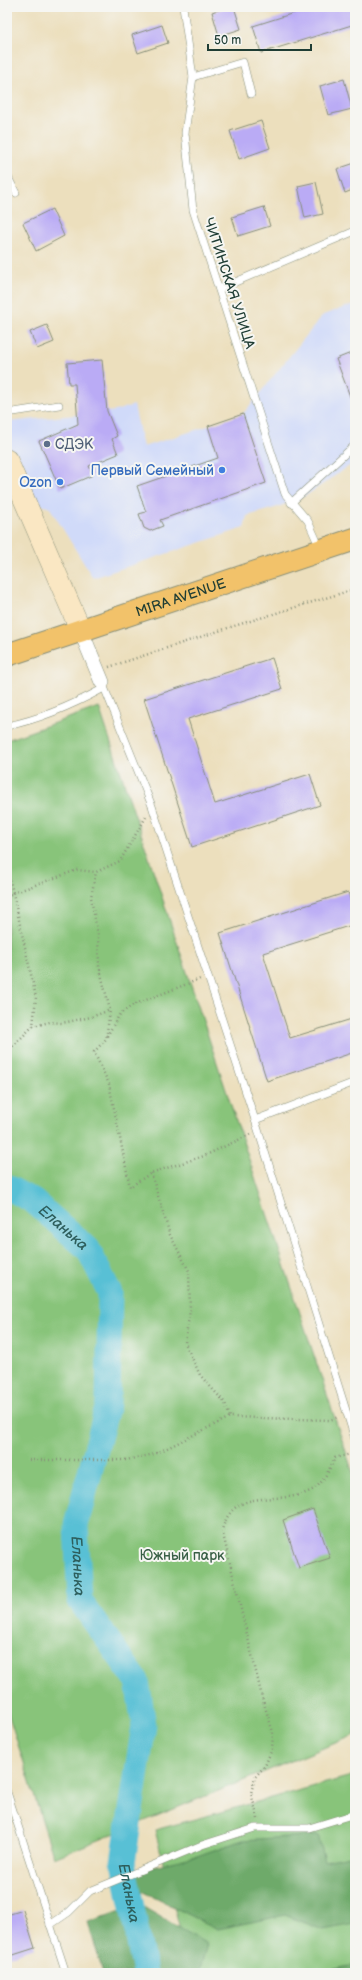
<svg xmlns="http://www.w3.org/2000/svg" width="362" height="1980" viewBox="0 0 362 1980" font-family="'Balsamiq Sans',sans-serif">
<style>
.built{fill:#d0daf9}
.green{fill:#88c47a;stroke:#548057}
.forest{fill:#6eaa6a;stroke:#46744f}
.lines{fill:none;stroke-linecap:round;stroke-linejoin:round}
.river{stroke:#58c0d5;stroke-width:25}
.building{fill:#baabf5}
.lane-casing{stroke:#868e78;stroke-width:8}
.street-casing{stroke:#868e78;stroke-width:16}
.secondary-casing{stroke:#868e78;stroke-width:22}
.primary-casing{stroke:#868e78;stroke-width:24}
.path{stroke:#868e78;stroke-width:2.5;stroke-dasharray:1 3;stroke-linecap:butt}
.lane{stroke:#fff;stroke-width:7}
.street{stroke:#fff;stroke-width:15}
.secondary{stroke:#fae7c3;stroke-width:21}
.primary{stroke:#f2c26a;stroke-width:22}
.service-dot{fill:#5c6f8a;stroke:#f6f6f2;stroke-width:1.5}
.shop-dot{fill:#3f7fe0;stroke:#f6f6f2;stroke-width:1.5}
.labels{text-anchor:middle;stroke-width:4;stroke-linejoin:round;paint-order:stroke}
.street-label{font-size:14px;fill:#1f3d34;stroke:#f6f6f2}
.service-label{font-size:14px;fill:#4e5e75;stroke:#f6f6f2;text-anchor:start}
.shop-label{font-size:14px;fill:#366cbe;stroke:#f6f6f2;text-anchor:end}
.park-label{font-size:14px;fill:#395f46;stroke:#f6f6f2}
.water-label{font-size:15px;font-style:italic;fill:#2d5e5c;stroke:#f6f6f2}
</style>
<rect width="100%" height="100%" fill="#f6f6f2"/>
<filter id="ink" filterUnits="userSpaceOnUse"><feTurbulence type="fractalNoise" baseFrequency=".025" numOctaves="2"/><feDisplacementMap in="SourceGraphic" scale="8" xChannelSelector="R" yChannelSelector="G"/><feConvolveMatrix kernelMatrix="1 2 1 2 8 2 1 2 1" color-interpolation-filters="sRGB"/></filter>
<filter id="wash" filterUnits="userSpaceOnUse"><feTurbulence type="fractalNoise" baseFrequency=".012" numOctaves="4" result="noise"/><feDisplacementMap in="SourceGraphic" scale="16" xChannelSelector="R" yChannelSelector="G"/><feGaussianBlur stdDeviation="0.9" result="paint"/><feColorMatrix in="noise" values="0 0 0 0 0 0 0 0 0 0 0 0 0 0 0 0 0 1.4 0 .05"/><feComposite in="paint" operator="in"/></filter>
<g filter="url(#wash)">
<rect width="100%" height="100%" fill="#ecdfbd"/>
<polygon class="built" points="355,304 355,462 307,495 278,507 247,516 244,528 93,578 50,508 33,502 7,441 7,422 115,411 134,405 143,447 208,426 243,414 323,315"/>
<g class="green">
<polygon points="99,707 355,1479 355,1735 54,1858 7,1710 7,740"/>
<polygon points="355,1775 355,1973 191,1973 155,1830"/>
</g>
<g class="forest">
<polygon points="318,1835 325,1861 355,1855 355,1924 323,1930 285,1915 218,1929 129,1885 129,1878 149,1867 197,1856 243,1840"/>
<polygon points="140,1905 207,1944 199,1973 103,1973 88,1922"/>
<polygon points="355,1965 355,1973 315,1973"/>
</g>
<g class="lines">
<path class="river" id="s1" d="M7 1187 33 1201 88 1249 110 1293 108 1404 76 1525 80 1601 137 1681 144 1725 123 1862 145 1973"/>
</g>
<g id="blocks">
<g class="building">
<polygon points="227,7 234,7 241,29 219,36 212,12"/>
<polygon points="313,7 355,7 355,24 261,53 253,26"/>
<polygon points="162,25 168,43 138,53 132,35"/>
<polygon points="344,79 352,109 328,115 320,86"/>
<polygon points="261,121 270,148 239,159 230,131"/>
<polygon points="355,163 355,189 345,193 337,169"/>
<polygon points="316,182 323,214 305,218 298,186"/>
<polygon points="264,207 270,226 238,236 232,217"/>
<polygon points="52,209 64,236 36,251 23,223"/>
<polygon points="47,325 54,342 37,349 30,332"/>
<polygon points="351,353 355,364 354,407 336,359"/>
<polygon points="102,360 107,411 117,436 112,439 118,454 89,466 93,475 60,489 39,441 78,424 75,384 69,384 67,363"/>
<polygon points="243,414 266,483 160,520 163,526 150,531 144,528 139,514 146,512 137,486 218,458 208,426"/>
<polygon points="272,658 282,689 188,719 215,804 310,774 320,805 192,847 144,699"/>
<polygon points="348,892 355,916 355,924 263,953 290,1038 355,1018 355,1052 267,1081 220,933"/>
<polygon points="313,1509 330,1558 299,1568 283,1520"/>
<polygon points="23,1910 35,1948 7,1957 7,1915"/>
</g>
</g>
</g>
<g filter="url(#ink)">
<use href="#blocks" fill-opacity="0" stroke="#868e78" stroke-width="1"/>
<g class="lines">
<defs>
<g id="lane">
<polyline points="183,7 193,77 185,133 193,210 285,494 308,521 320,548"/>
<polyline points="193,77 243,62 251,94"/>
<polyline points="7,175 16,193"/>
<polyline points="219,289 355,231"/>
<polyline points="7,413 59,405"/>
<polyline points="291,503 355,445"/>
<polyline points="102,682 152,806 255,1120 355,1082"/>
<path d="M7 726C41 719 73 705 104 688"/>
<polyline points="255,1120 355,1439"/>
<polyline points="7,1792 66,1973"/>
<polyline points="50,1925 69,1912 90,1891 202,1845 255,1828 309,1828 355,1814"/>
</g>
<polyline id="street" points="81,631 102,682"/>
<polyline id="secondary" points="7,460 81,631"/>
<g id="primary">
<path id="s2" d="M7 655 355 539"/>
</g>
</defs>
<use href="#lane" class="lane-casing"/>
<use href="#street" class="street-casing"/>
<use href="#secondary" class="secondary-casing"/>
<use href="#primary" class="primary-casing"/>
<g class="path">
<polyline points="109,667 234,626 355,589"/>
<polyline points="146,817 120,861 96,872 91,897 98,936 99,966 110,1010 106,1039 94,1052 109,1084 130,1187 151,1173 204,1156 251,1134"/>
<polyline points="7,868 13,893 7,896"/>
<polyline points="33,1026 50,1022 62,1023 91,1017 110,1010"/>
<polyline points="107,1036 120,1014 133,1005 200,979"/>
<polyline points="7,1052 33,1026 36,997 13,893 77,870 96,872"/>
<polyline points="151,1173 170,1235 189,1271 190,1310 185,1343 200,1375 225,1403 230,1417"/>
<polyline points="29,1460 126,1460 155,1454 230,1417 329,1420 339,1417"/>
<path d="M258 1819 251 1793 255 1777 265 1766 272 1749 273 1732 263 1701 222 1530C235 1483 279 1508 312 1490 322 1485 330 1468 335 1458L355 1453"/>
</g>
<use href="#lane" class="lane"/>
<use href="#street" class="street"/>
<use href="#secondary" class="secondary"/>
<use href="#primary" class="primary"/>
</g>
</g>
<circle class="service-dot" cx="47" cy="444" r="4"/>
<g class="shop-dot">
<circle cx="222" cy="470" r="4"/>
<circle cx="60" cy="482" r="4"/>
</g>
<g class="labels">
<g class="street-label">
<text transform="translate(230 283) rotate(72)" y="5">ЧИТИНСКАЯ УЛИЦА</text>
<text dy="5" stroke="none"><textPath href="#s2" startOffset="183">MIRA AVENUE</textPath></text>
</g>
<g class="service-label">
<text x="55" y="449">СДЭК</text>
</g>
<g class="shop-label">
<text x="214" y="475">Первый Семейный</text>
<text x="52" y="487">Ozon</text>
</g>
<g class="park-label">
<text x="182" y="1560">Южный парк</text>
</g>
<g class="water-label">
<text dy="5" stroke="none"><textPath href="#s1" startOffset="70">Еланька</textPath></text>
<text dy="5" stroke="none"><textPath href="#s1" startOffset="429">Еланька</textPath></text>
<text dy="5" stroke="none"><textPath href="#s1" startOffset="777">Еланька</textPath></text>
</g>
</g>
<rect width="362" height="1980" fill="none" stroke="#f6f6f2" stroke-width="24"/>
<path d="M208 44v6h103v-6" fill="none" stroke="#1f3d34" stroke-width="2"/>
<text x="214" y="44" font-size="12" fill="#1f3d34" stroke="#f6f6f2" stroke-width="3" paint-order="stroke">50 m</text>
</svg>
